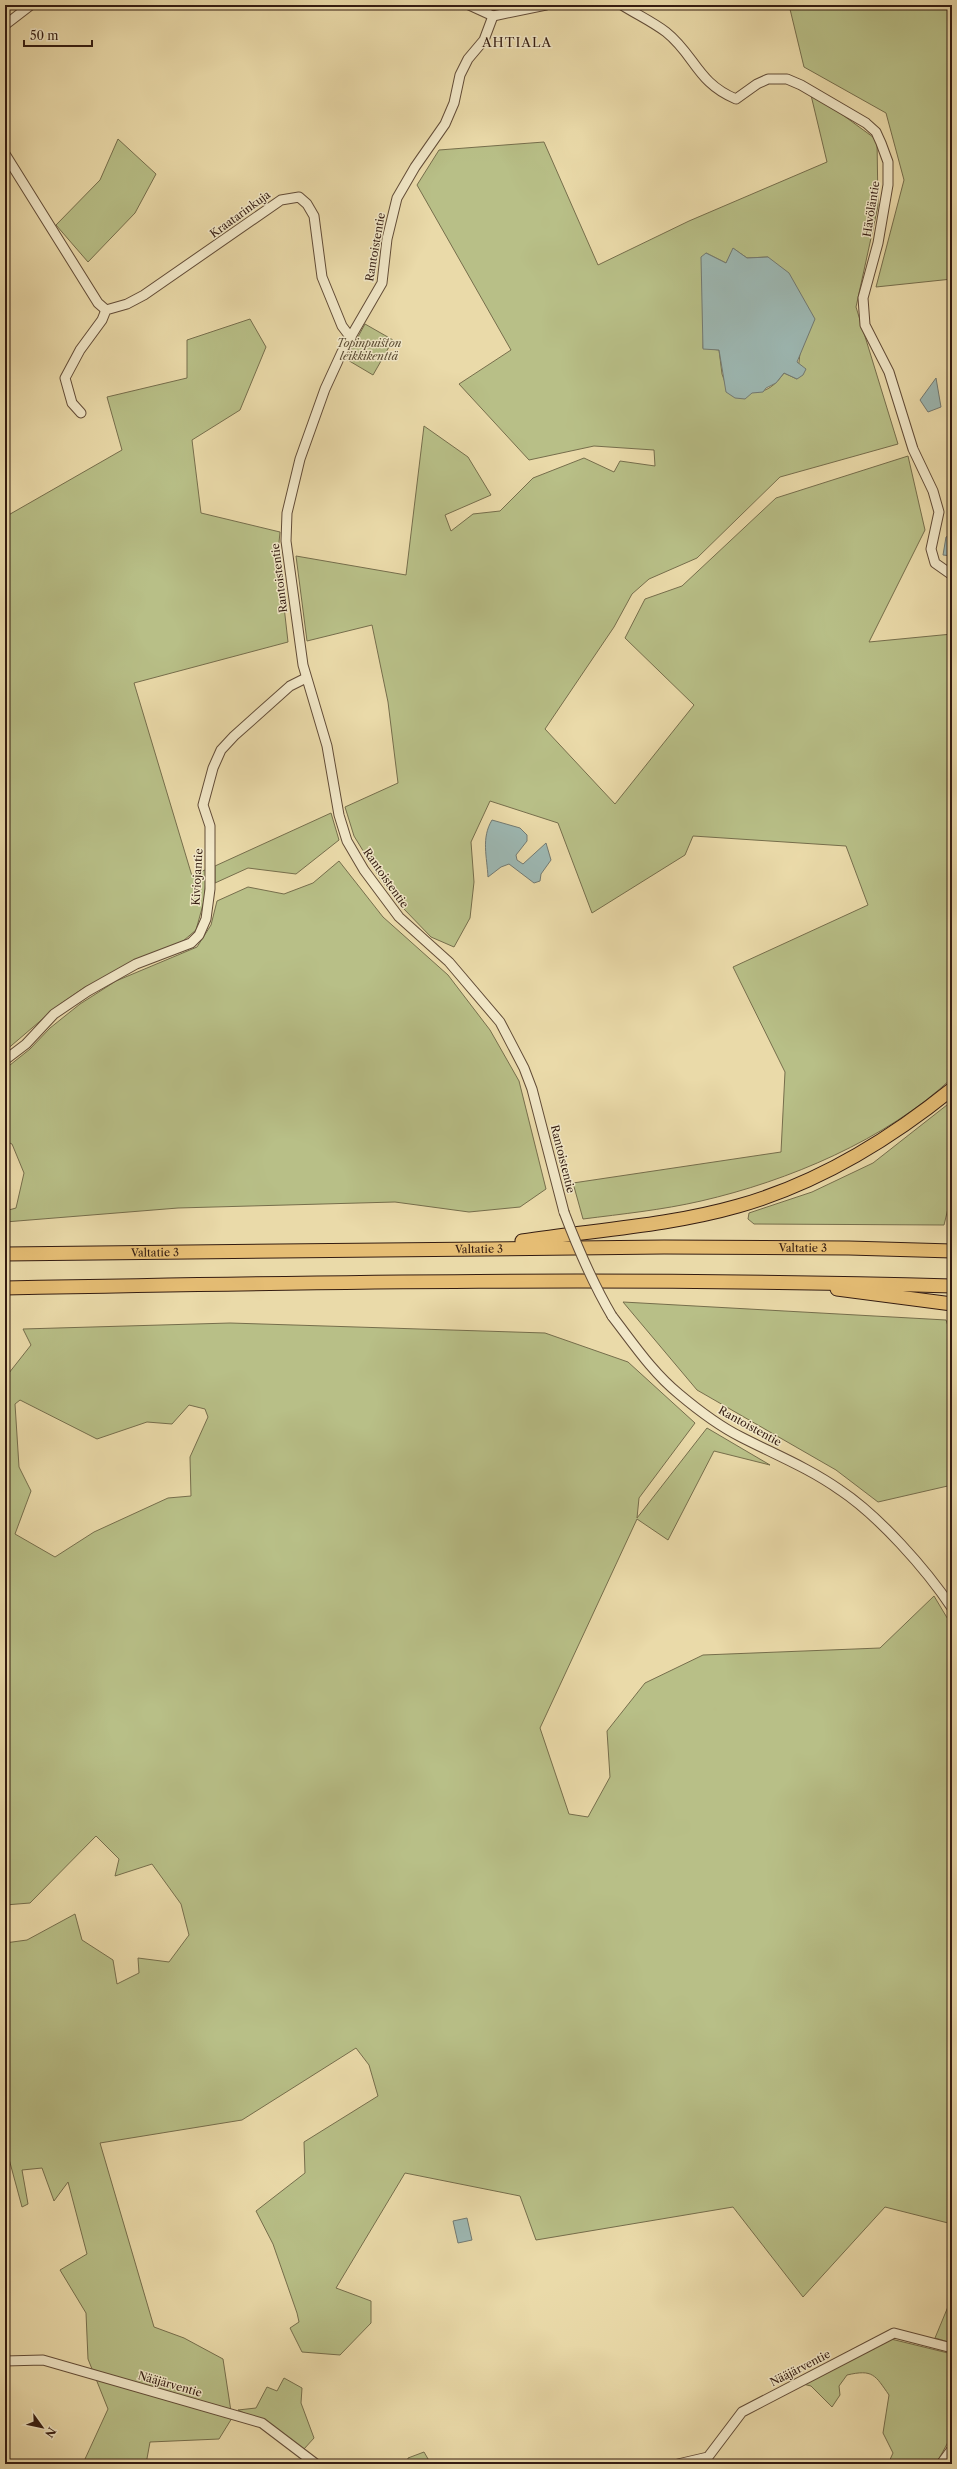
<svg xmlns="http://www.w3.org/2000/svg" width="957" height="2469" viewBox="0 0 957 2469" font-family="'Libre Caslon Text',serif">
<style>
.green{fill:#b8bf87;stroke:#766e4c;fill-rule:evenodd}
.water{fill:#9db8b3;stroke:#737a72}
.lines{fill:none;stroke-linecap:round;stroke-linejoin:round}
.minor-casing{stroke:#624c37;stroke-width:11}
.highway-casing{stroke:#341c11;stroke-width:15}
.minor{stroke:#f1e7c7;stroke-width:9}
.highway{stroke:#e5bd74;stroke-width:13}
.minor-bridge-casing{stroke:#624c37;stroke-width:11;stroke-linecap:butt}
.minor-bridge{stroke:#f1e7c7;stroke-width:9}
.labels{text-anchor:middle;stroke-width:3;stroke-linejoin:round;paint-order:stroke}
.street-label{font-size:11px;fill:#341c11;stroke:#f1e7c7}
.park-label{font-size:11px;font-style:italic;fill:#5c4d34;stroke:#f1e7c7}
.quarter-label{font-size:13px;letter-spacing:1px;fill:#341c11;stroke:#f1e7c7}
</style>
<rect width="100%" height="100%" fill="#eadaa9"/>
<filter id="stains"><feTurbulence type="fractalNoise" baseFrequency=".005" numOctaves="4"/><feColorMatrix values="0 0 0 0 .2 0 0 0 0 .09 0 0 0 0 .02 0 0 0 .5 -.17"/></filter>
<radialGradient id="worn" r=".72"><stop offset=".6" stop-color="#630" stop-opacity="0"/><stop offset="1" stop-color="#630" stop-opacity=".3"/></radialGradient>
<g class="green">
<polygon points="789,5 952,5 952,279 876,287 904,180 886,113 804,67"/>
<path d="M810 91 877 140 878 206 856 307 898 444 780 477 697 558 649 579 632 594 614 627 545 729 615 804 694 705 625 638 645 599 682 586 776 498 908 456 925 530 869 642 952 634V1078C886 1140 788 1181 701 1201 662 1210 622 1214 583 1219L573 1183 781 1152 785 1072 733 967 868 905 846 846 693 836 685 855 592 913 558 823 490 801 471 842 474 882 470 918 454 947 431 937 403 908 381 880 354 836 345 807 398 783 388 702 372 625 307 641 296 556 406 575 424 426 468 457 491 495 445 515 451 531 473 514 500 511 533 478 584 458 614 472 620 461 655 466 654 450 594 446 529 460 459 384 511 350 417 185 439 150 544 142 598 265 689 221 827 162ZM734 249 747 258 768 257 800 353 797 379 784 373C766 398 753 394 726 385L722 374 719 350 703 348 706 253 726 263Z"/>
<polygon points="118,139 156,174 135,213 88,262 56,225 100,180"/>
<polygon points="250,319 266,347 240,410 192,440 201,513 280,532 278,553 288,642 134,683 192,876 207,869 204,901 196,930 183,941 85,987 59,1005 5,1051 5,517 122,450 107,397 187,378 187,340"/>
<polygon points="365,324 393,340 373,375 346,359"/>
<polygon points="331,813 339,840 296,874 248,868 215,883 215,866"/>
<polygon points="339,861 383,917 448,975 490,1030 519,1081 546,1189 520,1207 469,1212 395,1202 178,1208 5,1222 5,1211 16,1208 24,1173 12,1144 5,1141 5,1069 30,1049 50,1028 80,1004 116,981 197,947 211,925 217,901 248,887 284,894 313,883"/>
<polygon points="952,1101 952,1192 944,1225 754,1224 748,1219 749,1213 812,1192 873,1163"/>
<polygon points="623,1302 946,1320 952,1338 952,1485 878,1502 836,1470 697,1390"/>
<path d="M230 1323 545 1333 628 1362 695 1423 639 1498 637 1518 707 1428 770 1465 714 1451 668 1540 637 1519 540 1728 569 1814 588 1817 610 1777 607 1731 645 1683 703 1655 880 1648 934 1596 952 1626V2224L885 2207 803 2297 733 2207 536 2240 520 2196 405 2173 336 2288 371 2301V2323L340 2355 302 2352 290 2328 299 2322 297 2313 273 2244 256 2211 305 2173 304 2142 378 2096 369 2065 356 2048 242 2120 100 2143 154 2327 184 2338 223 2359 232 2418 219 2439 150 2442 146 2464H89L85 2459 108 2409 88 2359 86 2313 60 2270 87 2254 68 2182 54 2201 42 2168 22 2170 28 2204 22 2207 9 2159 5 2161V1943L27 1940 75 1914 82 1940 113 1960 117 1984 139 1973 138 1958 169 1962 189 1935 181 1904 152 1864 115 1876 119 1859 96 1836 30 1903 5 1905V1378L31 1345 23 1329ZM20 1400 97 1439 147 1422 172 1424 189 1405 205 1409 208 1417 190 1457 191 1496 168 1498 94 1532 55 1557 15 1534 31 1491 19 1467 15 1404Z"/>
<polygon points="952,2297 952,2343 935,2338"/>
<path d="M891 2339 952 2354V2435L936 2464H888L893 2453 883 2433 889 2395C875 2375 873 2369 847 2375L839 2386 840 2395 832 2407 811 2386 803 2384Z"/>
<polygon points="284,2378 302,2388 301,2403 314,2438 304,2449 275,2428 238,2410 256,2408 267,2387 277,2391"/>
<polygon points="424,2452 431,2464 407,2464 408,2458"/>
</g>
<g class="water">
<polygon points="733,248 747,258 768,257 789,273 815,319 797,362 806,369 803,375 797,379 784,373 776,383 766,388 763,392 752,393 745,399 735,398 726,392 719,350 703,349 701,257 706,253 726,263"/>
<polygon points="936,378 941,407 928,412 920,400"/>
<polygon points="952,534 952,556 943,555 946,537"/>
<path d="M492 820 520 828 527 835V841L516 855 517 860 523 864 546 843 551 860 541 874 540 881 534 883 509 864 501 867 488 877C487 857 481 838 492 820Z"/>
<polygon points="467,2218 472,2240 458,2243 453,2221"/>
</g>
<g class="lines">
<defs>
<g id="minor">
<polyline points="469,5 493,16 546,5"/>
<path d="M622 5C636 14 653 22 666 32 695 55 697 83 736 99L757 84 768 79H787L801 85 866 123 876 132 881 143 888 162V185L878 243 863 298 865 325 889 372 913 449 933 491 939 512 931 549 935 563 952 575"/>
<polyline points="493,16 484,40 468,59 460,75 454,103 445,124 415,167 397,198 387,239 382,283 342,352 325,389 300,459 287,513 286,541 303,665 327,746 339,815 347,841 364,870 399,917 449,962 500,1022 524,1068 532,1089 564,1212"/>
<polyline points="5,25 31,5"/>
<polyline points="5,154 98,303 106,310"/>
<polyline points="81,413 72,403 65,378 80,350 102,320 106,310 127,304 144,295 281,200 299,197 307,204 314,216 322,277 342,326 351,338"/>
<polyline points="5,1060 26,1044 54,1014 88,991 136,964 191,943 199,935 206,919 210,889 210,826 203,805 213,768 221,750 234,736 290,686 306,678"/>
<path d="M612 1316C633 1343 652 1372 679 1394 698 1410 719 1426 741 1437 774 1454 809 1468 840 1490 879 1516 926 1569 952 1608"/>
<polyline points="5,2361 43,2360 262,2423 316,2464"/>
<polyline points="678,2464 708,2457 742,2412 894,2333 952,2348"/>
<polyline points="941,2464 952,2449"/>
</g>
<g id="highway">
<path d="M522 1241C594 1230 668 1226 738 1206 816 1184 889 1140 952 1089"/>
<path id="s1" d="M5 1254 664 1247 849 1248 952 1251"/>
<path d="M5 1288C320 1282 637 1277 952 1286"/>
<polyline points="837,1289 952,1304"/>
</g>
</defs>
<use href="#minor" class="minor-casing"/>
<use href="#highway" class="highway-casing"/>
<use href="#minor" class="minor"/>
<use href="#highway" class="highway"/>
<defs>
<path id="minor-bridge" d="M564 1212C578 1249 592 1282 612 1316"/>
</defs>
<use href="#minor-bridge" class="minor-bridge-casing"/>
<use href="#minor-bridge" class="minor-bridge"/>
</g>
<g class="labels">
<g class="street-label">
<text transform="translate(871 209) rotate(-81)" y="4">Hävöläntie</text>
<text transform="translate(240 214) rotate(-36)" y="4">Kraatarinkuja</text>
<text transform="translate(375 247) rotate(-80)" y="4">Rantoistentie</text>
<text transform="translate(279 578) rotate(-97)" y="4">Rantoistentie</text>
<text transform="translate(197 877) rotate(-87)" y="4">Kiviojantie</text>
<text transform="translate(386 878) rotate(55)" y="4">Rantoistentie</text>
<text transform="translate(563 1159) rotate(76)" y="4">Rantoistentie</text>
<text dy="4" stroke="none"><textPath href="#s1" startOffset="474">Valtatie 3</textPath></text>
<text dy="4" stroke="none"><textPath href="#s1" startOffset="798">Valtatie 3</textPath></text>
<text dy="4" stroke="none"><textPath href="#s1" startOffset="150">Valtatie 3</textPath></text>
<text transform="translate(750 1426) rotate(29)" y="4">Rantoistentie</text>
<text transform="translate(800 2368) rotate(-27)" y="4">Nääjärventie</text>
<text transform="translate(170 2384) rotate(16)" y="4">Nääjärventie</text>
</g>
<g class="park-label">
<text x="369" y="347">Topinpuiston<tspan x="369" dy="13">leikkikenttä</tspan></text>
</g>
<g class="quarter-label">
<text x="517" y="47">AHTIALA</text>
</g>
</g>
<rect width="957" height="2469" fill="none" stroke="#eadaa9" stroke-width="20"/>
<rect x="6" y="6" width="945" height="2457" fill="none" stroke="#341c11" stroke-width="2"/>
<rect x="10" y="10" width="937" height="2449" fill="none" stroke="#341c11"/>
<g transform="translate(42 2427) rotate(123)" stroke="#f1e7c7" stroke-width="3" paint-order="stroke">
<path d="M0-3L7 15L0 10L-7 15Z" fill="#341c11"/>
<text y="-6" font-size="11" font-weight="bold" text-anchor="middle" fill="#341c11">N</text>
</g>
<path d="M24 40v6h68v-6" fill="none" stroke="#341c11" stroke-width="2"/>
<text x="30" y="40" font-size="12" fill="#341c11" stroke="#f1e7c7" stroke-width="3" paint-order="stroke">50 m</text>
<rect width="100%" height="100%" filter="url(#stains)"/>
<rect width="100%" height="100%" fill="url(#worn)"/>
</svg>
